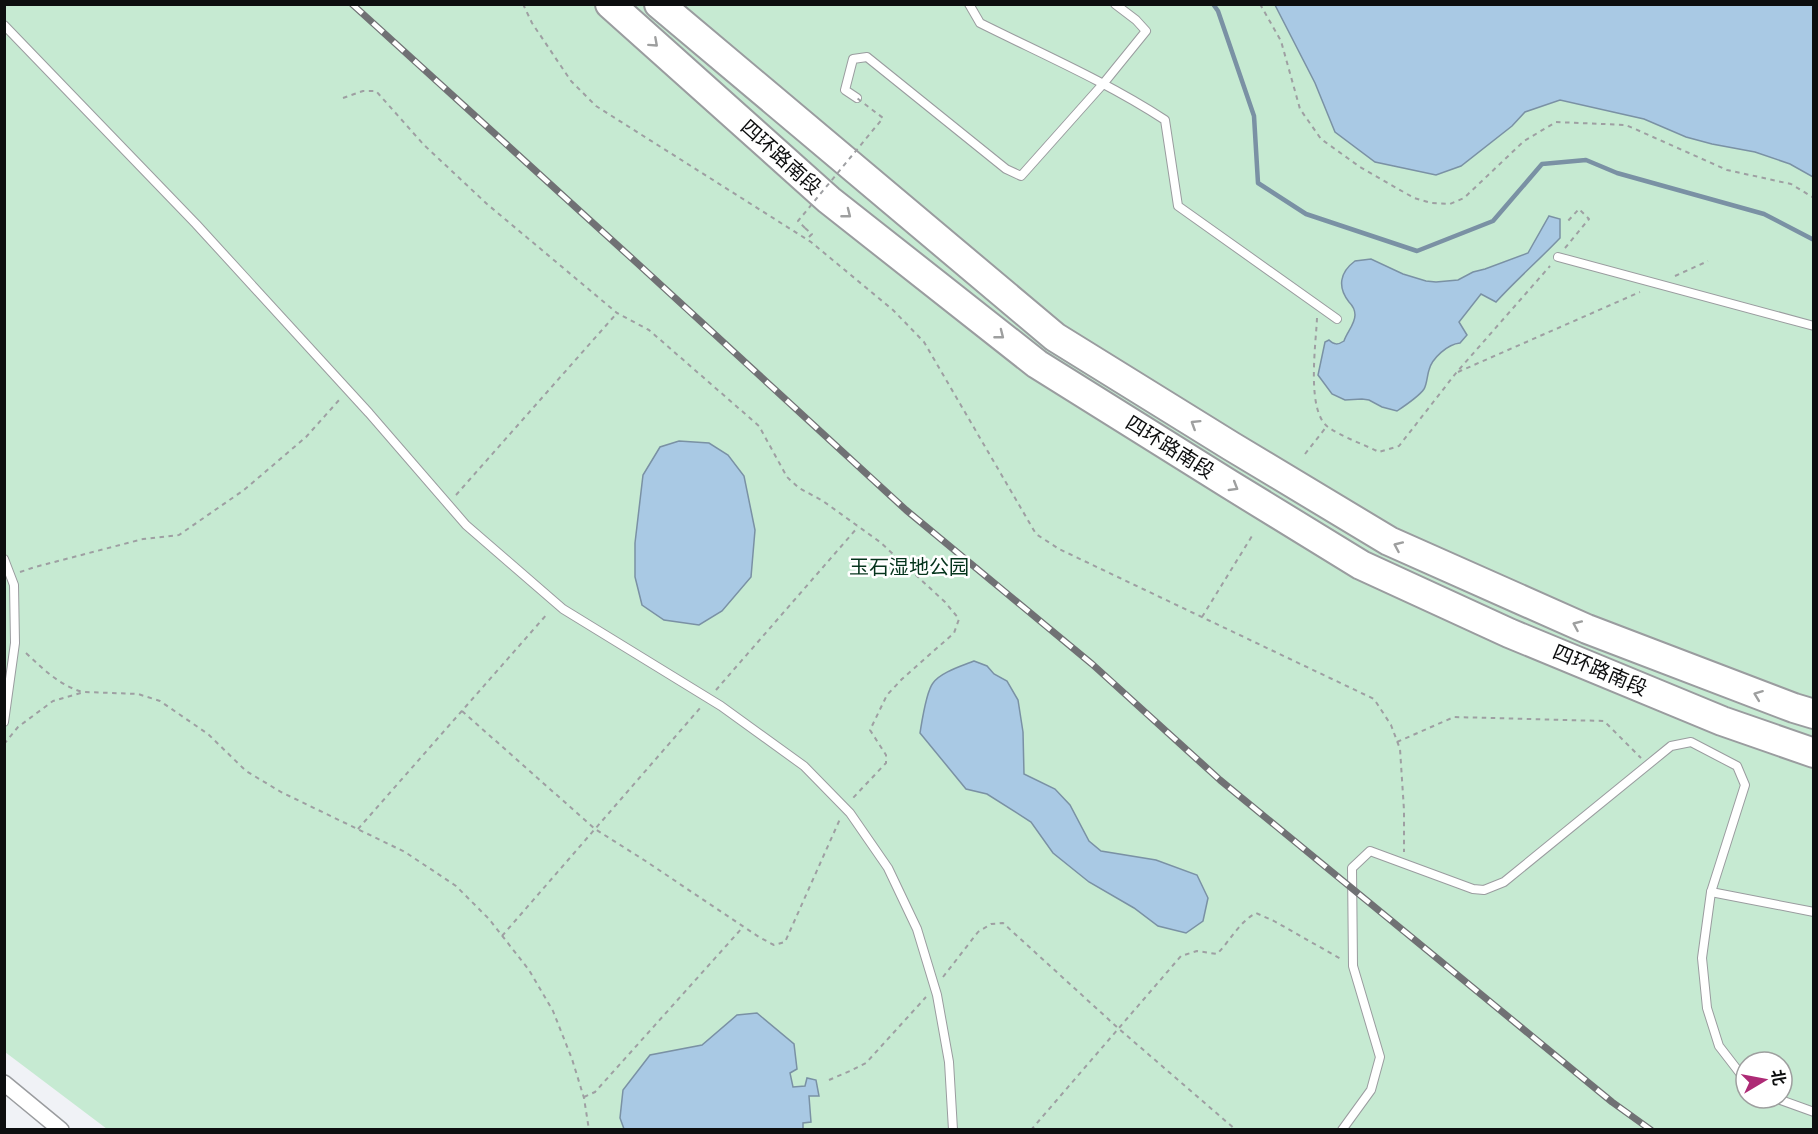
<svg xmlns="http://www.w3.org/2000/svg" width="1818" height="1134" viewBox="0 0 1818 1134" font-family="Arial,'Noto Sans SC',sans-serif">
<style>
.green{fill:#c6ead2;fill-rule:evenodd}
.water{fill:#a9c9e4;stroke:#7a91a4;stroke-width:1.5}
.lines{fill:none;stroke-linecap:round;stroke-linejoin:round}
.stream{stroke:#7a91a4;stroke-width:4.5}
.lane-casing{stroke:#9a9c9f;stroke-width:10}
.street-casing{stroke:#9a9c9f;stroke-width:18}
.highway-casing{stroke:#9a9c9f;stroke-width:32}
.path{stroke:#9e9fa2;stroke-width:2;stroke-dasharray:4.5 4.5;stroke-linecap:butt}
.lane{stroke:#fff;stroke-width:8}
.street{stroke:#fff;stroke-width:15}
.highway{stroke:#fff;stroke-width:28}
.rail-casing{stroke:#707174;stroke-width:7}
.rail{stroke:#fff;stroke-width:4.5;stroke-dasharray:14;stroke-linecap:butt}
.path-bridge{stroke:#9e9fa2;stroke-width:2;stroke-dasharray:4.5 4.5;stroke-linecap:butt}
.oneway{stroke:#9e9f9f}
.labels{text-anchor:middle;stroke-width:5;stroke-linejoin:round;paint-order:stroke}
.street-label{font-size:20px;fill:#0d0e0f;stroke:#fff}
.park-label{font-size:20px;fill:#05341c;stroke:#fff}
</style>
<rect width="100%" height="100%" fill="#f0f2f6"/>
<path class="green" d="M4 5H1813V1129H107L5 1052ZM1746 1062H1782V1098H1746Z"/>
<g class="water">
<polygon points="1275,5 1813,5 1813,177 1790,164 1755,152 1712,144 1686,137 1644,119 1560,100 1525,112 1512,126 1461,166 1436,175 1375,162 1335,132 1315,83"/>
<path d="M1549 216 1560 219V238C1539 260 1516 280 1496 302L1481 294 1459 322 1467 335 1460 343C1448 344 1432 358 1429 370 1427 376 1427 384 1424 389 1420 395 1403 407 1397 411L1382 407 1369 400 1362 399 1345 400 1332 394 1318 375 1325 342 1329 340C1334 345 1338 345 1344 341 1347 332 1355 324 1355 315 1355 309 1353 306 1349 302 1337 287 1340 272 1355 261L1371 259 1403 274 1426 281 1436 282 1458 280 1473 272 1485 269 1528 253Z"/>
<polygon points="679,441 709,443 728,455 744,476 755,530 751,577 722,611 699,625 664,620 642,605 635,577 635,543 643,475 660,447"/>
<path d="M974 661 987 666 994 674 1007 681 1018 700 1023 732 1024 774 1055 789 1070 805 1089 841 1101 851 1156 860 1197 875 1208 898 1203 921 1186 933 1158 926 1134 908 1089 882 1053 853 1031 822 987 794 966 789 920 733C922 721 926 692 933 683 941 672 962 666 974 661Z"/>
<polygon points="757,1013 794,1044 797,1069 790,1073 793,1087 805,1086 807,1078 816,1080 819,1096 809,1096 811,1122 803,1123 803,1129 624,1129 620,1118 623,1090 650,1055 702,1045 737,1015"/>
</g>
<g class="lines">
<polyline class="stream" points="1213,4 1218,11 1254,116 1258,183 1306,214 1417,251 1493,221 1542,164 1586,160 1617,173 1764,214 1814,240"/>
<defs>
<g id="lane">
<path d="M969 4 980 23C1042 54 1107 82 1165 120L1178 206 1337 319"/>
<polyline points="4,25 196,224 369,413 466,525 563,609 721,706 804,766 850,813 888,868 917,929 937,995 949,1062 953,1130"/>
<polyline points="857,98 845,90 853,59 867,57 1006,169 1021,176 1103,84 1146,31 1136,20 1115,4"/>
<polyline points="1558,257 1814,326"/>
<polyline points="4,559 14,585 15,643 4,722"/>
<polyline points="1711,892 1814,912"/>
<polyline points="1775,1098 1814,1112"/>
<polyline points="1342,1130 1371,1090 1380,1057 1353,966 1352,868 1370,851 1473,889 1484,890 1504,882 1671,746 1691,742 1737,766 1745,785 1711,892 1702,958 1707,1008 1719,1046 1746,1081"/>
</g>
<polyline id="street" points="4,1083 61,1130"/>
<g id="highway">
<polyline points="610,4 829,200 1037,364 1229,484 1361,565 1509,633 1722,721 1814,753"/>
<polyline points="659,4 1055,337 1231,446 1389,541 1587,629 1794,708 1814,714"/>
</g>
</defs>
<use href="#lane" class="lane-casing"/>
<use href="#street" class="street-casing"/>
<use href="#highway" class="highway-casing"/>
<g class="path">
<polyline points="523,4 532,23 571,81 596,106 811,242 893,310 924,342 1036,534 1059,549 1374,699 1391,725 1400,749 1404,810 1404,852"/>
<polyline points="1260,4 1281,41 1300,109 1321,139 1360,167 1414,198 1431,203 1450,204 1464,198 1524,141 1556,122 1626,125 1727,170 1791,184 1814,198"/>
<polyline points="343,98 363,91 376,91 424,145 487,204 617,313 649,330 759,426 787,477 799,488 823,501 880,542 945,602 959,619 954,633 902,679 887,695 870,730 886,755 886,763 852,799"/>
<polyline points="805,228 812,234 807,239"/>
<polyline points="1565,248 1589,219 1579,209 1567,222"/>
<polyline points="1675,276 1708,261"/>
<path d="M1317 318C1316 344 1306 411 1328 427 1342 437 1363 444 1379 452L1399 446 1456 373 1550 266"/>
<polyline points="1458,372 1640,292"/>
<polyline points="1305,454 1327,426"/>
<polyline points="456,495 617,313"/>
<polyline points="20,572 35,567 143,539 179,535 244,490 306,437 340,399"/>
<polyline points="1202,617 1252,536"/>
<path d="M26 653C44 670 58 684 82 692"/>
<polyline points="716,690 858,527"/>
<polyline points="462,711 595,829 644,860 759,937 774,945 785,942 840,819"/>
<polyline points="1397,742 1454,717 1604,721 1641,758"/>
<polyline points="4,744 18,727 53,701 84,692 138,694 160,701 208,734 246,771 281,792 405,852 456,886 489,919 529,970 553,1011 572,1059 584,1098 589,1130"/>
<polyline points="358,829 548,613"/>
<polyline points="502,936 701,707"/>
<polyline points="943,977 978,932 991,924 1003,923 1118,1028 1236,1130"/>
<polyline points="829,1080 850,1071 866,1063 926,997"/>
<polyline points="584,1097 595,1092 743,927"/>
<path d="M1031 1130 1181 956 1197 951 1217 954C1230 941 1239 922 1256 913L1274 921 1341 959"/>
</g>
<use href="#lane" class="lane"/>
<use href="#street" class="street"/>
<use href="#highway" class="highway"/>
<defs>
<polyline id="rail" points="352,4 637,263 906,510 1092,664 1220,780 1612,1102 1651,1130"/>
</defs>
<use href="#rail" class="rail-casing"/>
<use href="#rail" class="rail"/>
<polyline class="path-bridge" points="805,228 798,221 883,118 857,98"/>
</g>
<defs><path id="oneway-chevron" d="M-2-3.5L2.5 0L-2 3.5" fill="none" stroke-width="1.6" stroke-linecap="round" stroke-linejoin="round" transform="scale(1.5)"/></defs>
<g class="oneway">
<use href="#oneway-chevron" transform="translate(654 43) rotate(42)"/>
<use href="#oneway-chevron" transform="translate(847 214) rotate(38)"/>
<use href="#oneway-chevron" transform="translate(1000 335) rotate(38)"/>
<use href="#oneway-chevron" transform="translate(1195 424) rotate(-148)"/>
<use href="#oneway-chevron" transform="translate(1234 487) rotate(31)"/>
<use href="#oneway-chevron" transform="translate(1398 546) rotate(-156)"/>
<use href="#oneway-chevron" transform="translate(1577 625) rotate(-156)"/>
<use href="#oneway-chevron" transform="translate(1758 695) rotate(-159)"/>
</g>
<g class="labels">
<g class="street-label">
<text transform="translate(781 157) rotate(42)" y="7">四环路南段</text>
<text transform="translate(1170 447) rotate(32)" y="7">四环路南段</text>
<text transform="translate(1600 670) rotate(23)" y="7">四环路南段</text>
</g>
<g class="park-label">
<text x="909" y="574">玉石湿地公园</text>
</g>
</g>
<rect width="1818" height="1134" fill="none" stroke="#0d0e0f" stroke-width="12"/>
<g transform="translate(1764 1080) rotate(80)"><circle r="28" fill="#ffffff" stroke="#9e9f9f" stroke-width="1.5"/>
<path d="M0-4.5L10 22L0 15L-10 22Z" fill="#ad2a75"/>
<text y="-9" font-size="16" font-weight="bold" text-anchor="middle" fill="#0d0e0f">北</text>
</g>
</svg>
